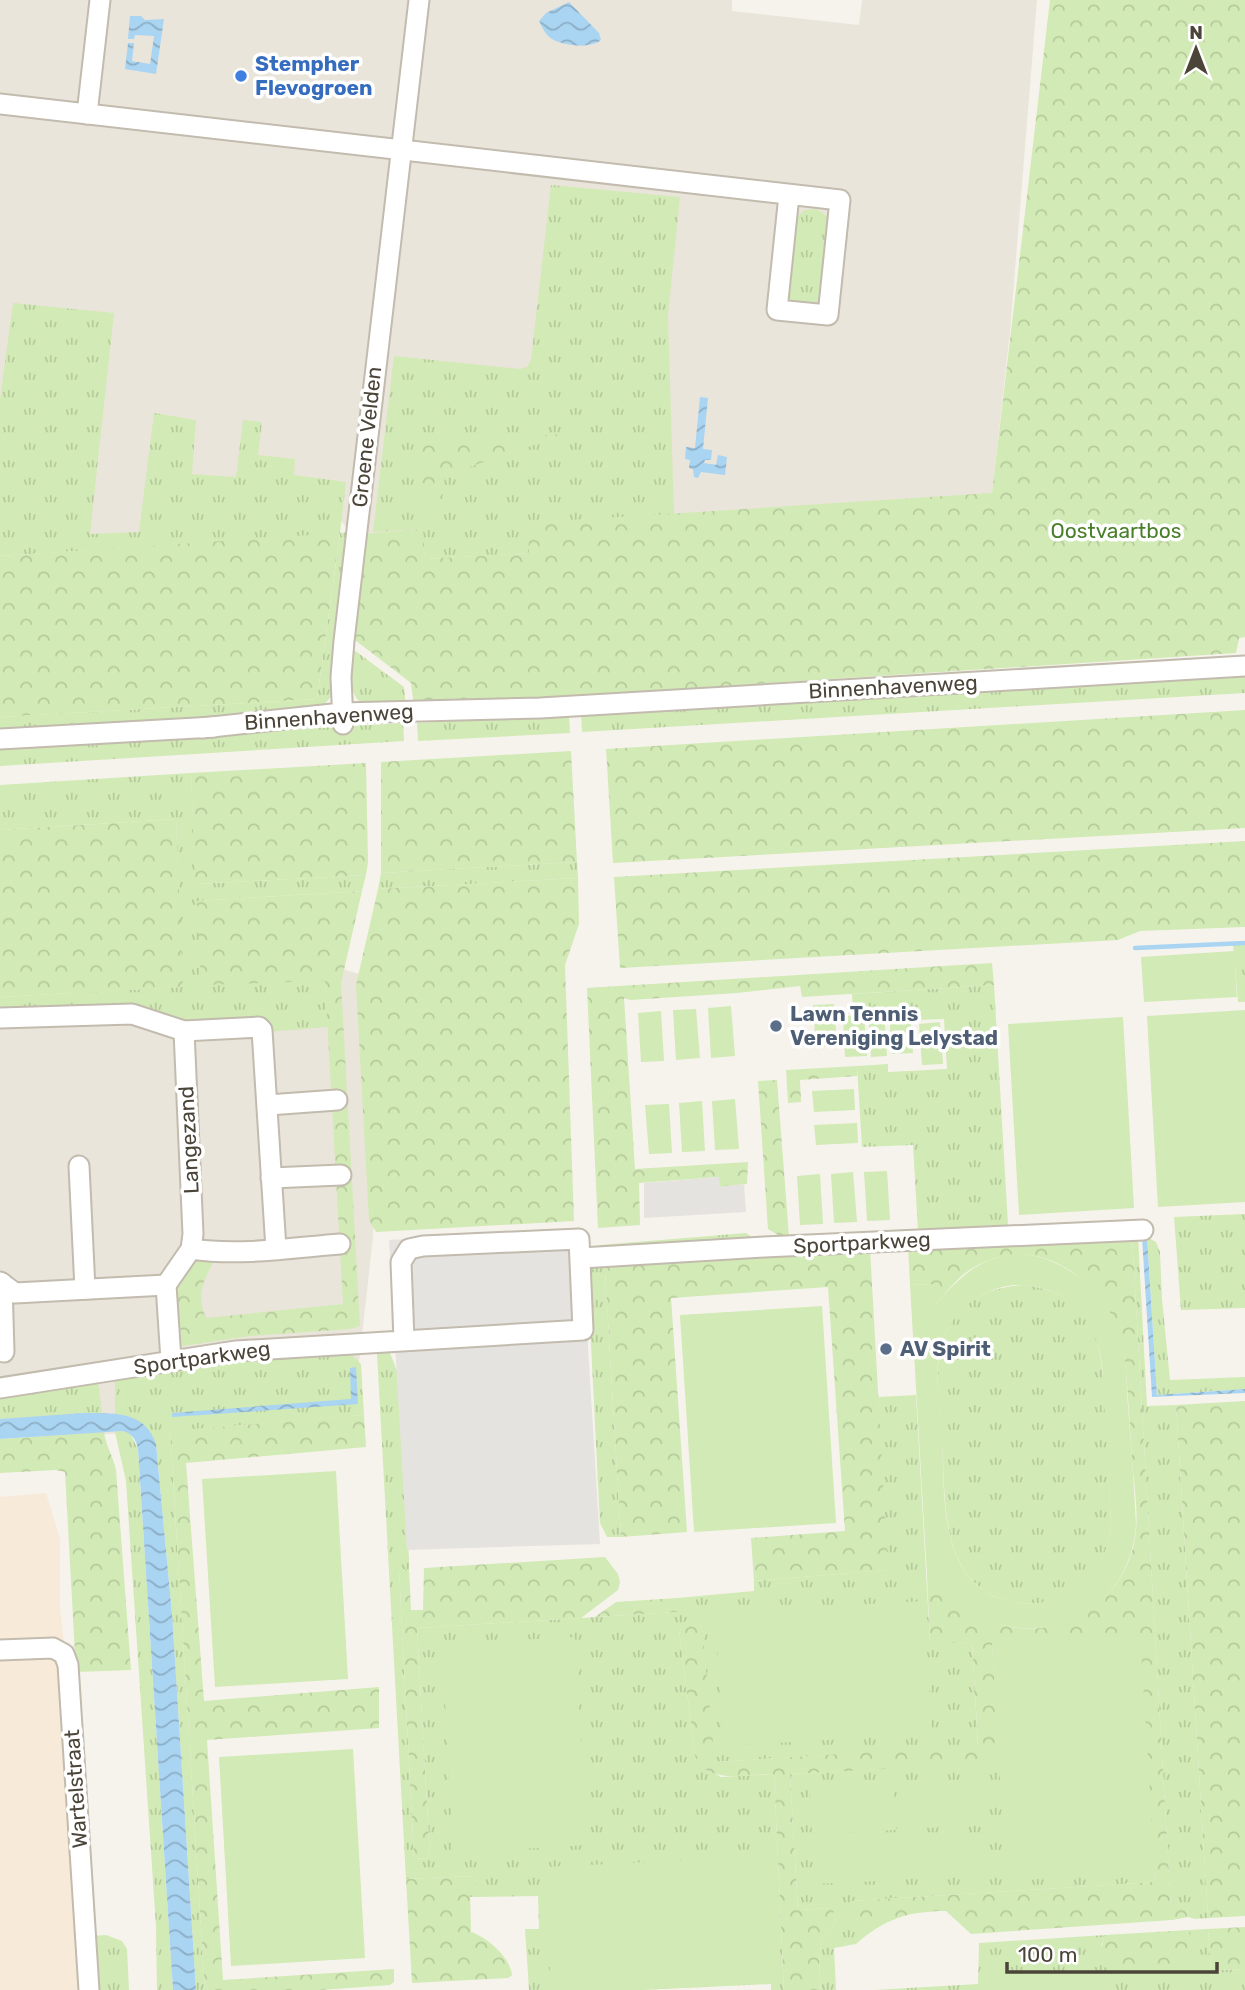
<svg xmlns="http://www.w3.org/2000/svg" width="1245" height="1990" viewBox="0 0 1245 1990" font-family="Rubik,sans-serif">
<style>
.residential{fill:#eae5da}
.commercial{fill:#f7ead8}
.grass{fill:url(#grass-tufts);fill-rule:evenodd}
.forest{fill:url(#forest-crowns)}
.pitch{fill:#d2eab5;fill-rule:evenodd}
.parking{fill:#e5e3e0}
.water{fill:url(#water-waves)}
.lines{fill:none;stroke-linecap:round;stroke-linejoin:round}
.stream{stroke:#a9d4f2;stroke-width:4.5}
.minor-casing{stroke:#c2bbae;stroke-width:23}
.minor{stroke:#fff;stroke-width:19}
.shop-dot{fill:#3f7fe0;stroke:#fff;stroke-width:2.5}
.service-dot{fill:#5c6f8a;stroke:#fff;stroke-width:2.5}
.labels{text-anchor:middle;stroke-width:7;stroke-linejoin:round;paint-order:stroke}
.shop-label{font-size:21px;font-weight:bold;fill:#366cbe;stroke:#fff;text-anchor:start}
.street-label{font-size:21px;fill:#4b4439;stroke:#fff}
.park-label{font-size:21px;fill:#4a7f2a;stroke:#fff}
.service-label{font-size:21px;font-weight:bold;fill:#4e5e75;stroke:#fff;text-anchor:start}
</style>
<defs>
<pattern id="grass-tufts" width="24" height="20" patternUnits="userSpaceOnUse" patternTransform="scale(1.75)"><rect width="24" height="20" fill="#d2eab5"/><path d="M3 7l-1-3M5 7V3M7 7l1-3M15 17l-1-3M17 17v-4M19 17l1-3" fill="none" stroke="#b6ca9c"/></pattern>
<pattern id="forest-crowns" width="20" height="18" patternUnits="userSpaceOnUse" patternTransform="scale(1.75)"><rect width="20" height="18" fill="#d2eab5"/><path d="M2 6a3 3 0 1 1 6 0M12 15a3 3 0 1 1 6 0" fill="none" stroke="#b6ca9c"/></pattern>
<pattern id="water-waves" width="16" height="10" patternUnits="userSpaceOnUse" patternTransform="scale(1.75)"><rect width="16" height="10" fill="#a9d4f2"/><path d="M0 5q4-4 8 0t8 0" fill="none" stroke="#8caec5"/></pattern>
</defs>
<rect width="100%" height="100%" fill="#f6f3ec"/>
<g class="residential">
<polygon points="0,0 732,0 732,11 859,25 862,0 1037,0 1010,332 992,494 362,534 350,532 341,521 0,541"/>
<polygon points="302,957 383,981 373,1237 352,1425 0,1438 0,1004"/>
</g>
<polygon class="commercial" points="46,1493 60,1539 60,1609 89,1865 95,1990 0,1990 0,1497"/>
<g class="grass">
<path d="M551 185 680 197 668 315 674 514 529 523 530 553 425 559 422 529 373 532 394 356 519 369 527 367 531 360ZM563 435 445 475 416 442Z"/>
<polygon points="816,209 830,218 820,303 815,306 793,304 787,294 796,218 804,210"/>
<path d="M13 303 114 313 90 534 139 532 154 413 196 420 192 474 236 477 243 420 262 422 258 455 295 459 294 475 346 482 340 533 350 532 336 685C326 713 312 710 285 715L0 730V717L317 699 340 534 0 556V399Z"/>
<path d="M350 647 404 687 406 707C394 707 378 710 367 706 346 698 349 665 350 647Z"/>
<polygon points="1245,671 1245,693 582,732 581,713"/>
<polygon points="569,714 570,733 418,741 417,723"/>
<polygon points="403,723 404,741 0,766 0,747"/>
<polygon points="191,773 196,884 366,875 362,891 198,901 325,981 328,1027 266,1032 264,1018 178,1027 0,1014 0,997 182,987 176,819 0,830 0,785"/>
<polygon points="577,862 578,878 378,889 381,873"/>
<polygon points="1233,944 1245,944 1245,1002 1238,1002"/>
<polygon points="994,985 1008,1225 918,1231 913,1145 862,1147 857,1066 888,1064 888,1072 947,1069 944,1019 915,1020 914,1008 884,1010 887,1056 871,1057 868,1011 853,1012 852,994"/>
<polygon points="1245,1214 1245,1308 1181,1310 1174,1217"/>
<polygon points="746,1233 762,1244 604,1255 621,1537 607,1537 600,1523 587,1265 593,1249 600,1245"/>
<polygon points="1132,1236 1138,1236 1147,1406 1176,1405 1208,1918 1195,1919 1188,1917 1187,1909 1171,1910"/>
<polygon points="1147,1237 1156,1242 1160,1252 1162,1299 1170,1380 1245,1377 1245,1389 1157,1395"/>
<path d="M1025 1285C1105 1296 1102 1357 1106 1421 1108 1455 1109 1489 1111 1523 1109 1554 1094 1581 1065 1596 1048 1604 1027 1606 1008 1601 938 1582 946 1498 942 1442 940 1405 930 1360 949 1326 965 1298 994 1286 1025 1285Z"/>
<polygon points="383,1350 390,1353 397,1371 409,1558 409,1569 399,1569 414,1859 430,1858 417,1628 677,1612 677,1598 754,1591 754,1581 887,1570 878,1397 916,1395 930,1643 972,1642 978,1746 714,1762 701,1619 679,1630 696,1762 721,1777 774,1774 784,1990 771,1990 771,1984 640,1990 529,1990 525,1929 539,1929 538,1896 470,1897 470,1890 477,1890 474,1876 406,1879 377,1354"/>
<path d="M350 1353 361 1364 364 1415 170 1431 205 1990H196L172 1614 156 1444C152 1432 128 1414 115 1414V1378L232 1359Z"/>
<polygon points="98,1381 102,1413 0,1419 0,1396"/>
<polygon points="123,1431 130,1433 138,1449 173,1990 157,1990 156,1926 126,1481 115,1432"/>
<path d="M1000 1762 1155 1872 1154 1882 851 1901 856 1922V1944L834 1948 836 1990H821C819 1964 815 1940 836 1922L833 1908 798 1910 790 1774Z"/>
<polygon points="1208,1929 1211,1970 1245,1969 1245,1990 874,1990 978,1984 979,1943 1105,1935 1101,1946 1191,1971 1189,1930"/>
<polygon points="106,1935 122,1941 127,1949 129,1990 97,1990 94,1936"/>
</g>
<g class="forest">
<polygon points="1050,0 1245,0 1245,637 1239,638 1236,653 414,706 411,683 351,637 362,534 423,529 425,559 529,553 528,523 992,493"/>
<polygon points="567,434 445,475 441,508 420,508 416,441"/>
<polygon points="340,533 317,699 0,717 0,556"/>
<polygon points="1245,710 1245,828 613,863 606,749"/>
<polygon points="571,751 577,862 381,873 381,762"/>
<polygon points="366,763 368,862 366,875 195,884 191,773"/>
<polygon points="176,819 183,987 0,997 0,830"/>
<polygon points="1245,841 1245,927 1140,931 1118,940 620,968 614,877"/>
<polygon points="578,878 579,924 565,965 574,1221 376,1232 369,1220 356,985 378,889"/>
<path d="M362 891 341 983 360 1326 350 1329 250 1336 182 1346 176 1286 195 1255 214 1261C203 1281 196 1295 206 1318L343 1304 325 981 201 985 197 901Z"/>
<polygon points="992,963 994,985 802,997 800,986 737,993 630,1000 624,998 635,1169 748,1162 747,1184 719,1187 718,1177 639,1183 640,1225 598,1228 587,988"/>
<polygon points="857,1066 857,1076 800,1080 801,1102 788,1103 786,1070"/>
<polygon points="777,1080 789,1237 778,1235 768,1229 758,1081"/>
<path d="M1132 1236 1171 1909H1187L1188 1917 1172 1920 971 1934 946 1911C909 1911 884 1919 856 1944V1922L850 1901 1154 1882 1155 1872 992 1643 1000 1763 790 1774 798 1910 833 1908 836 1922C815 1940 819 1964 821 1990H784L774 1774C747 1774 718 1784 696 1762L679 1630 685 1621 701 1618 715 1762 978 1745 972 1642 930 1644 927 1575H937C962 1608 995 1633 1040 1628 1091 1622 1131 1583 1136 1530 1138 1508 1134 1484 1132 1461 1130 1428 1128 1394 1125 1360 1123 1342 1112 1328 1103 1312 1099 1304 1095 1294 1090 1288 1057 1250 1004 1243 964 1274 953 1283 944 1295 934 1306L933 1284 910 1285 908 1246Z"/>
<polygon points="870,1248 888,1570 754,1581 751,1538 845,1531 828,1287 671,1298 687,1532 621,1537 604,1255"/>
<polygon points="1245,1401 1245,1916 1208,1918 1176,1405"/>
<polygon points="364,1415 366,1447 186,1463 204,1701 379,1687 379,1728 207,1740 223,1980 394,1969 394,1982 390,1985 321,1990 205,1990 170,1431"/>
<path d="M104 1432C106 1446 113 1456 116 1470L131 1670 76 1672 65 1472 56 1470 0 1473V1439Z"/>
<polygon points="605,1557 618,1574 620,1582 618,1590 581,1618 417,1628 430,1858 414,1859 399,1569 409,1569 411,1610 423,1610 424,1568"/>
<polygon points="677,1598 678,1612 595,1617 616,1602"/>
<path d="M474 1876 477 1890 470 1891 471 1932C488 1938 510 1957 512 1975L508 1978 412 1983 406 1879Z"/>
<polygon points="1245,1927 1245,1969 1211,1970 1208,1929"/>
<path d="M1189 1930 1192 1971 1111 1974C1100 1962 1099 1951 1105 1935Z"/>
</g>
<g class="pitch">
<polygon points="1234,951 1237,997 1144,1002 1141,957"/>
<polygon points="834,1004 837,1046 816,1047 813,1005"/>
<polygon points="731,1006 735,1056 711,1058 708,1008"/>
<polygon points="696,1009 700,1058 676,1060 673,1010"/>
<polygon points="1245,1010 1245,1202 1158,1207 1147,1016"/>
<polygon points="661,1011 664,1061 641,1062 638,1013"/>
<polygon points="910,1012 913,1053 892,1054 889,1013"/>
<polygon points="864,1015 867,1056 845,1057 843,1016"/>
<polygon points="1123,1017 1134,1208 1019,1215 1008,1024"/>
<polygon points="940,1022 943,1064 922,1065 919,1024"/>
<polygon points="854,1089 855,1110 814,1112 812,1091"/>
<polygon points="735,1099 739,1149 715,1150 712,1101"/>
<polygon points="702,1101 705,1151 682,1152 679,1103"/>
<polygon points="669,1104 672,1153 649,1154 645,1105"/>
<polygon points="857,1123 858,1143 816,1145 814,1125"/>
<polygon points="887,1171 890,1220 867,1221 864,1172"/>
<polygon points="853,1172 857,1222 834,1223 831,1174"/>
<polygon points="820,1174 823,1224 800,1225 797,1176"/>
<path d="M1018 1254C1062 1255 1104 1290 1119 1331 1127 1355 1126 1381 1128 1406 1131 1446 1134 1485 1136 1525 1128 1634 996 1667 937 1575H927L910 1285 933 1284 935 1305C959 1278 980 1256 1018 1254ZM1013 1285C1064 1283 1095 1315 1102 1364L1111 1523C1109 1554 1094 1581 1065 1595 1048 1604 1028 1606 1008 1601 937 1582 945 1495 942 1437 940 1404 931 1364 946 1332 959 1306 984 1289 1013 1285Z"/>
<polygon points="822,1306 836,1523 694,1532 680,1315"/>
<polygon points="336,1471 348,1679 215,1687 202,1479"/>
<polygon points="924,1601 932,1734 723,1746 715,1612"/>
<polygon points="1140,1634 1155,1872 1006,1881 992,1643"/>
<polygon points="575,1637 587,1845 453,1853 442,1644"/>
<polygon points="353,1749 365,1958 231,1966 219,1757"/>
<polygon points="985,1783 987,1825 904,1829 901,1787"/>
<polygon points="894,1788 896,1830 812,1834 810,1792"/>
<polygon points="988,1833 990,1875 906,1879 904,1837"/>
<polygon points="896,1838 898,1880 815,1884 812,1842"/>
<polygon points="772,1856 778,1983 640,1990 551,1990 545,1867"/>
<polygon points="1062,1971 1096,1990 986,1990 986,1974"/>
</g>
<g class="parking">
<polygon points="719,1177 720,1187 744,1184 746,1212 644,1218 644,1183"/>
<polygon points="581,1230 600,1544 407,1550 389,1240"/>
</g>
<g class="water">
<path d="M569 2 599 33 601 40C590 49 564 46 552 39 546 36 542 27 539 21L546 13Z"/>
<polygon points="130,16 141,16 145,20 164,19 156,74 125,69 128,43 134,43 132,61 150,64 154,36 135,35 134,39 128,39"/>
<polygon points="700,397 708,398 703,449 712,450 711,460 705,460 704,463 716,465 718,455 727,457 725,475 701,472 698,478 694,477 693,469 689,468 690,460 685,459 686,447 695,448"/>
<polygon points="1142,1237 1147,1237 1157,1395 1245,1389 1245,1393 1152,1397"/>
<polygon points="356,1367 358,1404 172,1417 172,1413 351,1399 350,1368"/>
<path d="M83 1413C112 1413 145 1410 156 1444L172 1614 196 1990H173L138 1449C136 1440 133 1434 123 1431L0 1439V1419Z"/>
</g>
<g class="lines">
<polyline class="stream" points="1135,948 1245,943"/>
<defs>
<g id="minor">
<polyline points="0,104 840,200 828,315 777,310 789,195"/>
<polyline points="87,114 100,0"/>
<polyline points="343,724 341,677 344,641 419,0"/>
<polyline points="202,728 342,713 540,708 1245,666"/>
<polyline points="0,739 214,727"/>
<polyline points="0,1018 132,1014 184,1031 259,1027 262,1030 276,1249"/>
<polyline points="184,1031 193,1234 191,1249"/>
<polyline points="268,1105 337,1100"/>
<polyline points="79,1166 85,1289"/>
<polyline points="271,1178 341,1175"/>
<polyline points="581,1258 764,1247 1143,1230"/>
<polyline points="0,1282 15,1293 166,1285"/>
<polyline points="2,1283 4,1352"/>
<path d="M171 1360 166 1285 191 1249C240 1256 291 1248 340 1244"/>
<polyline points="0,1388 236,1351 583,1330 579,1239 423,1246 409,1249 401,1262 404,1340"/>
<polyline points="0,1650 53,1648 64,1654 68,1665 89,1990"/>
</g>
</defs>
<use href="#minor" class="minor-casing"/>
<use href="#minor" class="minor"/>
</g>
<circle class="shop-dot" cx="241" cy="76" r="7"/>
<g class="service-dot">
<circle cx="776" cy="1026" r="7"/>
<circle cx="886" cy="1349" r="7"/>
</g>
<g class="labels">
<g class="shop-label">
<text x="255" y="71">Stempher<tspan x="255" dy="24">Flevogroen</tspan></text>
</g>
<g class="street-label">
<text transform="translate(367 437) rotate(-84)" y="7">Groene Velden</text>
<text transform="translate(893 687) rotate(-3)" y="7">Binnenhavenweg</text>
<text transform="translate(329 717) rotate(-4)" y="7">Binnenhavenweg</text>
<text transform="translate(189 1140) rotate(-93)" y="7">Langezand</text>
<text transform="translate(862 1243) rotate(-3)" y="7">Sportparkweg</text>
<text transform="translate(202 1358) rotate(-8)" y="7">Sportparkweg</text>
<text transform="translate(76 1789) rotate(-94)" y="7">Wartelstraat</text>
</g>
<g class="park-label">
<text x="1116" y="538">Oostvaartbos</text>
</g>
<g class="service-label">
<text x="790" y="1021">Lawn Tennis<tspan x="790" dy="24">Vereniging Lelystad</tspan></text>
<text x="900" y="1356">AV Spirit</text>
</g>
</g>
<g transform="translate(1196 49)" stroke="#ffffff" stroke-width="5" paint-order="stroke">
<path d="M0-5L12 26L0 18L-12 26Z" fill="#4b4439"/>
<text y="-10" font-size="19" font-weight="bold" text-anchor="middle" fill="#4b4439">N</text>
</g>
<path d="M1007 1962v10h210v-10" fill="none" stroke="#4b4439" stroke-width="3.5"/>
<text x="1018" y="1962" font-size="21" fill="#4b4439" stroke="#ffffff" stroke-width="5" paint-order="stroke">100 m</text>
</svg>
